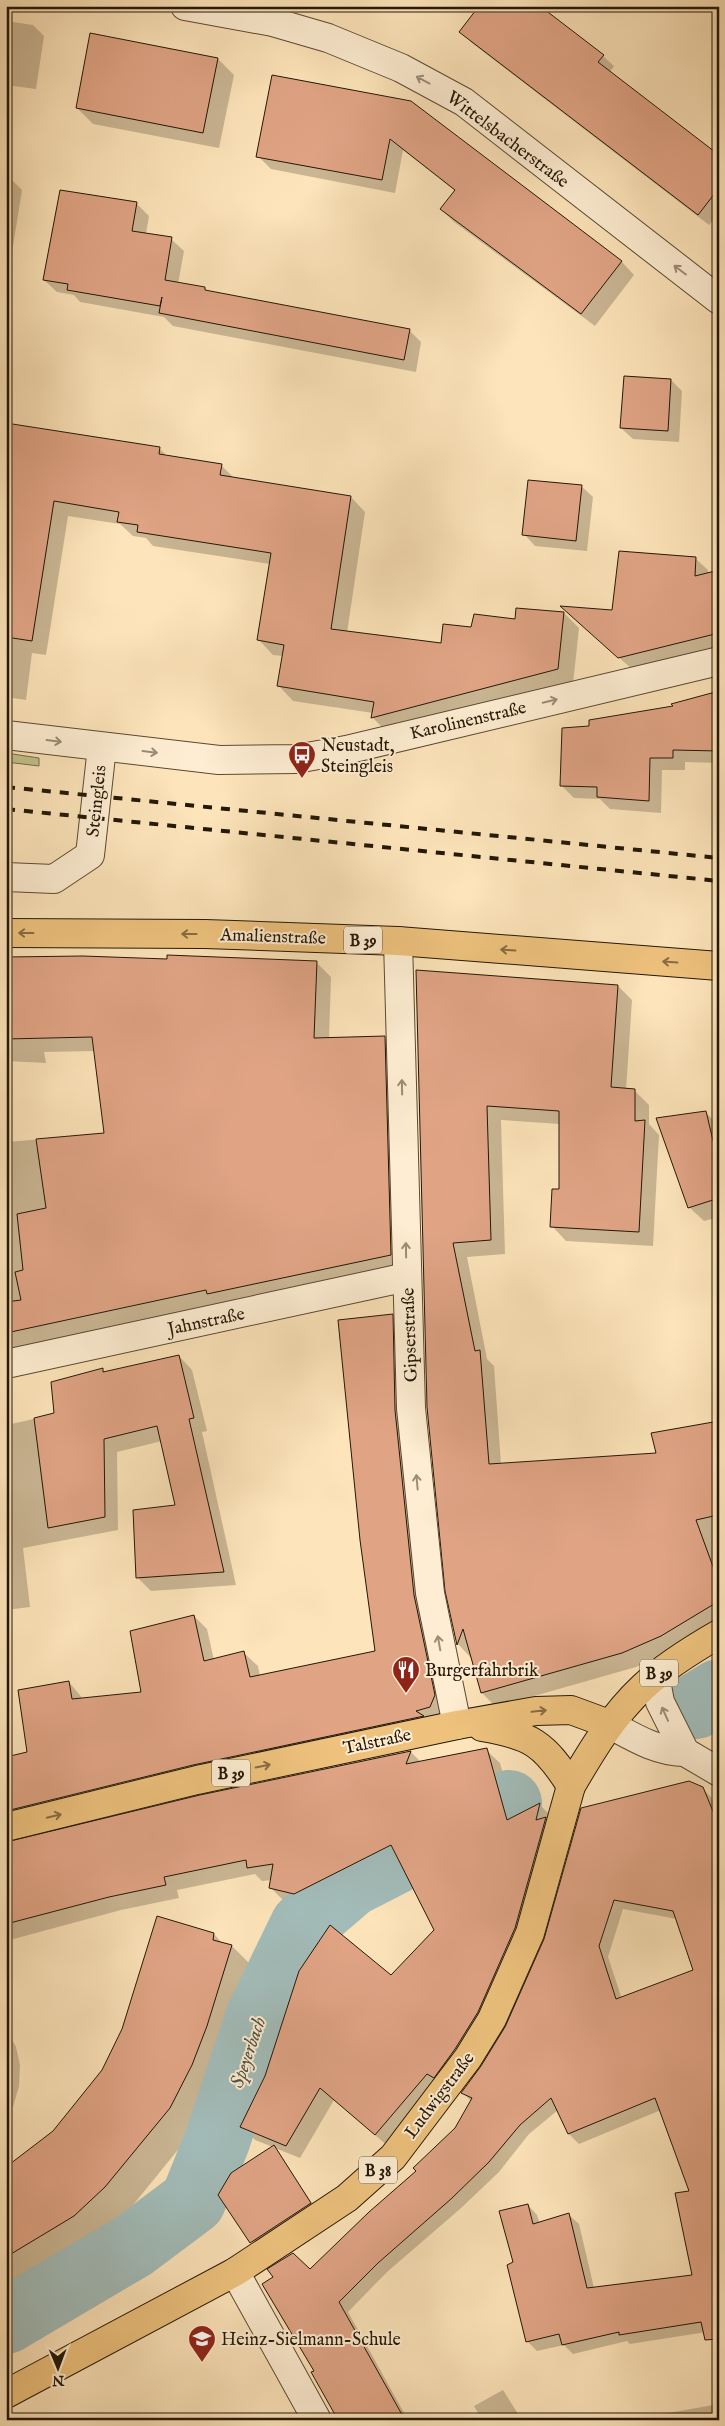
<svg xmlns="http://www.w3.org/2000/svg" width="725" height="2426" viewBox="0 0 725 2426" font-family="'IM FELL English',serif">
<style>
.green{fill:#c3c38d;stroke:#736d4a}
.shadow{fill:#0003;fill-rule:evenodd}
.lines{fill:none;stroke-linecap:round;stroke-linejoin:round}
.river{stroke:#a2bcb9;stroke-width:66}
.building{fill:#e0a485;stroke:#231706;fill-rule:evenodd}
.street-casing{stroke:#5a4a33;stroke-width:30}
.primary-casing{stroke:#231706;stroke-width:30}
.street{stroke:#feedd2;stroke-width:28}
.primary{stroke:#eec27d;stroke-width:28}
.rail{stroke:#231706;stroke-width:4;stroke-dasharray:9 9;stroke-linecap:butt}
.oneway{stroke:#9b8d76}
.oneway2{stroke:#886c42}
.labels{text-anchor:middle;stroke-width:4;stroke-linejoin:round;paint-order:stroke}
.shield{fill:#feedd2;stroke:#655743;stroke-width:1}
.shield-label{font-size:16px;font-weight:bold;fill:#231706}
.street-label{font-size:18px;fill:#231706;stroke:#feedd2}
.poi-label{font-size:18px;fill:#231706;stroke:#feedd2;text-anchor:start}
.water-label{font-size:19px;font-style:italic;fill:#4f5145;stroke:#feedd2}
</style>
<rect width="100%" height="100%" fill="#fde4ba"/>
<filter id="stains"><feTurbulence type="fractalNoise" baseFrequency=".004" numOctaves="4"/><feColorMatrix values="0 0 0 0 .2 0 0 0 0 .09 0 0 0 0 .02 0 0 0 .5 -.17"/></filter>
<radialGradient id="worn" r=".72"><stop offset=".6" stop-color="#630" stop-opacity="0"/><stop offset="1" stop-color="#630" stop-opacity=".3"/></radialGradient>
<polygon class="green" points="6,753 39,758 39,766 6,762"/>
<g class="shadow">
<polygon points="366,6 388,6 386,12"/>
<polygon points="6,21 33,25 44,36 36,89 6,85"/>
<polygon points="461,32 603,56 614,66 610,72 719,157 719,213 709,225 472,43"/>
<polygon points="218,59 234,75 219,148 93,124 77,108"/>
<polygon points="410,102 622,262 634,275 595,326 454,222 441,209 455,191 403,150 395,193 271,169 258,156"/>
<polygon points="6,174 22,190 9,271 6,271"/>
<polygon points="136,203 149,216 146,234 171,239 184,251 178,284 205,288 208,292 409,330 421,342 416,372 173,326 164,317 80,302 74,295 57,292 44,280"/>
<polygon points="671,380 682,391 679,442 633,439 621,428"/>
<polygon points="6,424 159,448 168,457 221,465 235,479 351,497 365,512 347,633 442,645 472,629 564,613 579,628 573,684 387,732 372,717 373,713 293,701 279,686 283,656 273,655 259,640 270,564 153,546 146,538 133,536 120,524 68,516 46,655 32,653 26,700 6,697"/>
<polygon points="581,486 593,497 587,551 535,546 524,534"/>
<polygon points="695,558 708,570 708,574 719,571 719,648 632,669 575,619 613,611"/>
<polygon points="719,692 719,763 685,762 685,770 662,770 661,813 610,809 600,799 574,798 561,785 590,727 675,707"/>
<polygon points="6,957 316,962 331,977 329,1039 384,1037 399,1052 405,1269 6,1351 6,1142 105,1134 95,1051 44,1052 46,1063 6,1061"/>
<polygon points="417,971 618,986 632,1000 626,1090 634,1090 649,1105 649,1124 659,1135 653,1246 566,1241 552,1226 561,1191 560,1124 501,1120 505,1254 467,1257 487,1359 494,1366 501,1464 658,1454 719,1422 719,1624 676,1650 636,1667 496,1707 482,1693 471,1658 458,1644 447,1590"/>
<polygon points="706,1113 719,1125 719,1217 704,1221 689,1207"/>
<polygon points="392,1316 406,1329 443,1720 6,1833 6,1758 29,1753 69,1682 83,1699 142,1693 194,1616 207,1629 214,1660 244,1653 258,1666 260,1676 377,1652"/>
<polygon points="179,1356 192,1370 207,1431 202,1432 236,1585 151,1591 137,1577 177,1506 162,1441 117,1452 118,1530 23,1548 30,1607 6,1610 6,1415 7,1425 55,1414 103,1370 106,1373"/>
<polygon points="486,1750 500,1763 515,1817 540,1805 553,1818 491,2025 389,2147 334,2100 300,2158 275,2148 316,2209 257,2248 220,2195 273,2147 255,2140 242,2126 391,1977 435,1930 400,1861 308,1907 284,1901 270,1887 272,1880 262,1881 255,1874 177,1890 179,1898 121,1910 6,1941 6,1843 201,1796 411,1752 421,1762"/>
<path d="M702 1788 712 1798 719 1813V2330L630 2344 627 2341 573 2354 564 2345 537 2351 527 2341 514 2263 528 2205 537 2215 540 2224 569 2215 579 2224 594 2288 693 2276 691 2192 661 2110 579 2144 569 2134 558 2110 529 2134 499 2172 460 2209 387 2272 348 2312 408 2420H339L315 2372 310 2271 418 2171 456 2129 471 2101 463 2093ZM623 1909 677 1919 695 1971 622 1999 608 1957Z"/>
<polygon points="214,1934 223,1944 232,1946 255,1969 230,2050 215,2088 194,2130 129,2210 97,2239 6,2292 6,2170 53,2132"/>
<polygon points="6,2028 16,2047 20,2065 19,2086 13,2107 6,2118"/>
<polygon points="503,2390 522,2420 482,2420 474,2406"/>
<polygon points="719,2404 719,2420 629,2420"/>
</g>
<g class="lines">
<g class="river">
<polyline points="696,1706 719,1692"/>
<polyline points="6,2321 133,2246 193,2201 217,2141 258,2018 303,1925 351,1884 509,1803"/>
</g>
</g>
<g class="building">
<polygon points="479,6 540,6 604,55 598,62 719,155 719,188 698,215 459,32"/>
<polygon points="90,33 218,58 203,133 76,108"/>
<polygon points="272,75 411,101 622,261 581,314 440,209 455,190 390,139 382,180 256,157"/>
<polygon points="60,190 137,202 132,231 172,237 165,280 205,287 205,290 410,329 404,360 159,313 162,297 160,306 67,290 68,284 43,280"/>
<polygon points="624,376 671,379 668,431 620,428"/>
<polygon points="6,423 160,447 159,454 222,464 220,475 351,496 331,629 441,643 443,624 471,627 474,614 515,619 516,608 564,612 558,669 371,718 374,702 277,686 284,645 257,640 271,553 137,532 138,525 117,522 119,512 54,501 32,641 6,637"/>
<polygon points="528,480 582,485 576,541 522,535"/>
<polygon points="619,551 696,557 695,576 719,570 719,633 618,658 560,606 612,610"/>
<polygon points="719,691 719,751 673,750 673,758 650,758 649,801 597,797 597,787 560,786 562,728 589,726 589,720 673,706 671,704"/>
<polygon points="167,955 317,961 314,1038 385,1036 391,1255 207,1294 206,1290 6,1333 6,1302 21,1300 15,1272 23,1270 17,1214 46,1208 36,1139 104,1133 92,1037 6,1039 6,957 83,956 167,959"/>
<polygon points="416,970 618,985 611,1087 635,1089 635,1121 645,1120 639,1232 550,1227 552,1189 559,1189 559,1111 487,1106 491,1240 453,1243 475,1351 480,1350 489,1464 656,1453 651,1433 719,1421 718,1515 696,1520 719,1583 719,1601 661,1636 622,1653 481,1693 463,1629 457,1645 445,1591 427,1407"/>
<polygon points="706,1111 719,1166 719,1198 688,1208 656,1118"/>
<polygon points="393,1314 395,1410 414,1595 435,1695 430,1707 416,1711 424,1716 193,1765 6,1811 6,1757 27,1752 18,1690 69,1681 72,1699 141,1692 130,1631 194,1615 204,1661 244,1651 250,1677 375,1651 360,1540 338,1320"/>
<polygon points="179,1355 194,1418 189,1419 224,1572 136,1578 133,1510 175,1505 157,1426 104,1439 105,1517 48,1528 34,1418 54,1413 51,1382 103,1368 103,1372"/>
<polygon points="487,1748 507,1820 540,1803 536,1820 546,1817 515,1928 478,2012 455,2049 434,2078 427,2074 375,2135 320,2088 286,2146 240,2127 265,2076 299,1971 330,1925 391,1975 434,1930 391,1845 294,1894 269,1888 273,1864 247,1868 246,1860 164,1877 166,1885 109,1897 6,1924 6,1842 200,1795 411,1751 406,1764"/>
<path d="M689 1781 703 1787 719 1826V2339L705 2340 701 2322 619 2335V2332L562 2345 559 2334 526 2342 507 2265 513 2262 499 2211 528 2204 533 2224 569 2213 587 2288 692 2275 675 2193 689 2191 655 2098 568 2134 551 2098 520 2125 489 2162 451 2199 378 2263 339 2302 405 2420H338L311 2372 314 2371 262 2284 273 2277 267 2269 293 2253 310 2269 369 2212 416 2171 413 2168 455 2128 472 2098 461 2093 481 2066 505 2027 544 1939 581 1808ZM614 1900 673 1911 693 1970 616 1999 599 1946Z"/>
<polygon points="157,1916 214,1933 213,1940 232,1945 207,2026 192,2065 170,2108 105,2187 74,2216 6,2257 6,2167 53,2131 102,2070 122,2029"/>
<polygon points="274,2145 311,2203 250,2243 218,2195 231,2173"/>
</g>
<g class="lines">
<defs>
<g id="street">
<polyline points="185,6 273,22 328,38 401,68 464,102 719,300"/>
<polyline points="6,735 219,760 296,759 346,750 719,661"/>
<polyline points="6,877 54,879 90,855 102,747"/>
<polyline points="398,941 411,1408 430,1593 457,1725"/>
<polyline points="6,1364 407,1277"/>
<polyline points="659,1673 657,1686 660,1702 685,1752 719,1772"/>
<path d="M609 1724C633 1737 657 1752 685 1752"/>
<polyline points="235,2272 317,2420"/>
</g>
<g id="primary">
<polyline points="6,933 205,934 398,941 719,966"/>
<path d="M482 1727C531 1735 545 1744 571 1786"/>
<polyline points="6,1827 197,1780 457,1725 536,1711 571,1710 609,1724"/>
<path d="M6 2394 235 2272 347 2198 393 2157 468 2058 492 2019 530 1933 571 1786C592 1750 613 1715 643 1687 665 1666 693 1649 719 1634"/>
</g>
</defs>
<use href="#street" class="street-casing"/>
<use href="#primary" class="primary-casing"/>
<use href="#street" class="street"/>
<use href="#primary" class="primary"/>
<g class="rail">
<polyline points="6,787 719,858"/>
<polyline points="6,809 719,881"/>
</g>
</g>
<defs><path id="oneway-shaft" d="M-6 0H5M1.5-3L5.5 0L1.5 3" fill="none" stroke-width="1.6" stroke-linecap="round" stroke-linejoin="round" transform="scale(1.25)"/></defs>
<g class="oneway">
<use href="#oneway-shaft" transform="translate(423 80) rotate(-152)"/>
<use href="#oneway-shaft" transform="translate(680 270) rotate(-143)"/>
<use href="#oneway-shaft" transform="translate(550 701) rotate(-13)"/>
<use href="#oneway-shaft" transform="translate(54 741) rotate(7)"/>
<use href="#oneway-shaft" transform="translate(150 752) rotate(7)"/>
<use href="#oneway-shaft" transform="translate(402 1087) rotate(-91)"/>
<use href="#oneway-shaft" transform="translate(406 1250) rotate(-91)"/>
<use href="#oneway-shaft" transform="translate(417 1482) rotate(-95)"/>
<use href="#oneway-shaft" transform="translate(439 1643) rotate(-100)"/>
<use href="#oneway-shaft" transform="translate(665 1714) rotate(-114)"/>
</g>
<g class="oneway2">
<use href="#oneway-shaft" transform="translate(26 933) rotate(-180)"/>
<use href="#oneway-shaft" transform="translate(189 934) rotate(-180)"/>
<use href="#oneway-shaft" transform="translate(508 950) rotate(-176)"/>
<use href="#oneway-shaft" transform="translate(670 962) rotate(-176)"/>
<use href="#oneway-shaft" transform="translate(539 1711) rotate(-6)"/>
<use href="#oneway-shaft" transform="translate(263 1766) rotate(-12)"/>
<use href="#oneway-shaft" transform="translate(54 1816) rotate(-14)"/>
</g>
<defs>
<symbol id="bus-pin" viewBox="-11 -11 22 30"><path d="M0 17L-7.5 6A9.5 9.5 0 1 1 7.5 6Z" fill="#8f2418" stroke="#feedd2"/><path d="M-5-6H5V4H4V6H2V4H-2V6H-4V4H-5ZM-3.5-4V0h7V-4ZM-3.5 1.2v1.5H-2V1.2ZM2 1.2v1.5H3.5V1.2Z" fill="#fff"/></symbol>
<symbol id="restaurant-pin" viewBox="-11 -11 22 30"><path d="M0 17L-7.5 6A9.5 9.5 0 1 1 7.5 6Z" fill="#8f2418" stroke="#feedd2"/><path d="M-5-6h1v4h1v-4h1v4h1v-4h1v5L-1.5 .5V6h-2V.5L-5-1ZM5-6V6H3V1.5H1.5Q1.5-4 5-6Z" fill="#fff"/></symbol>
<symbol id="school-pin" viewBox="-11 -11 22 30"><path d="M0 17L-7.5 6A9.5 9.5 0 1 1 7.5 6Z" fill="#8f2418" stroke="#feedd2"/><path d="M0-5L7-2L0 1L-7-2ZM-4 1L0 2.5L4 1V4Q0 6-4 4Z" fill="#fff"/></symbol>
</defs>
<g fill-rule="evenodd">
<use href="#bus-pin" x="286" y="739" width="32" height="43"/>
<use href="#restaurant-pin" x="390" y="1654" width="32" height="43"/>
<use href="#school-pin" x="186" y="2323" width="32" height="43"/>
</g>
<g class="labels">
<g class="shield">
<rect x="344" y="926.5" width="38" height="27" rx="4"/>
<rect x="640" y="1659.5" width="38" height="27" rx="4"/>
<rect x="212" y="1759.5" width="38" height="27" rx="4"/>
<rect x="359" y="2156.5" width="38" height="27" rx="4"/>
</g>
<g class="shield-label">
<text x="363" y="946">B 39</text>
<text x="659" y="1679">B 39</text>
<text x="231" y="1779">B 39</text>
<text x="378" y="2176">B 38</text>
</g>
<g class="street-label">
<text transform="translate(508 139) rotate(37)" y="6">Wittelsbacherstraße</text>
<text transform="translate(468 720) rotate(-13)" y="6">Karolinenstraße</text>
<text transform="translate(96 801) rotate(-84)" y="6">Steingleis</text>
<text transform="translate(273 936) rotate(2)" y="6">Amalienstraße</text>
<text transform="translate(206 1321) rotate(-12)" y="6">Jahnstraße</text>
<text transform="translate(409 1335) rotate(-92)" y="6">Gipserstraße</text>
<text transform="translate(377 1741) rotate(-12)" y="6">Talstraße</text>
<text transform="translate(439 2095) rotate(-53)" y="6">Ludwigstraße</text>
</g>
<g class="poi-label">
<text x="321" y="751">Neustadt,<tspan x="321" dy="21">Steingleis</tspan></text>
<text x="425" y="1676">Burgerfahrbrik</text>
<text x="221" y="2345">Heinz-Sielmann-Schule</text>
</g>
<g class="water-label">
<text transform="translate(247 2052) rotate(-71)" y="7">Speyerbach</text>
</g>
</g>
<rect width="725" height="2426" fill="none" stroke="#fde4ba" stroke-width="25"/>
<rect x="8" y="8" width="710" height="2411" fill="none" stroke="#231706" stroke-width="2.5"/>
<rect x="12" y="12" width="700" height="2401" fill="none" stroke="#231706"/>
<g transform="translate(58 2368) rotate(179)" stroke="#feedd2" stroke-width="4" paint-order="stroke">
<path d="M0-4L9 19L0 12L-9 19Z" fill="#231706"/>
<text y="-8" font-size="14" font-weight="bold" text-anchor="middle" fill="#231706">N</text>
</g>
<rect width="100%" height="100%" filter="url(#stains)"/>
<rect width="100%" height="100%" fill="url(#worn)"/>
</svg>
